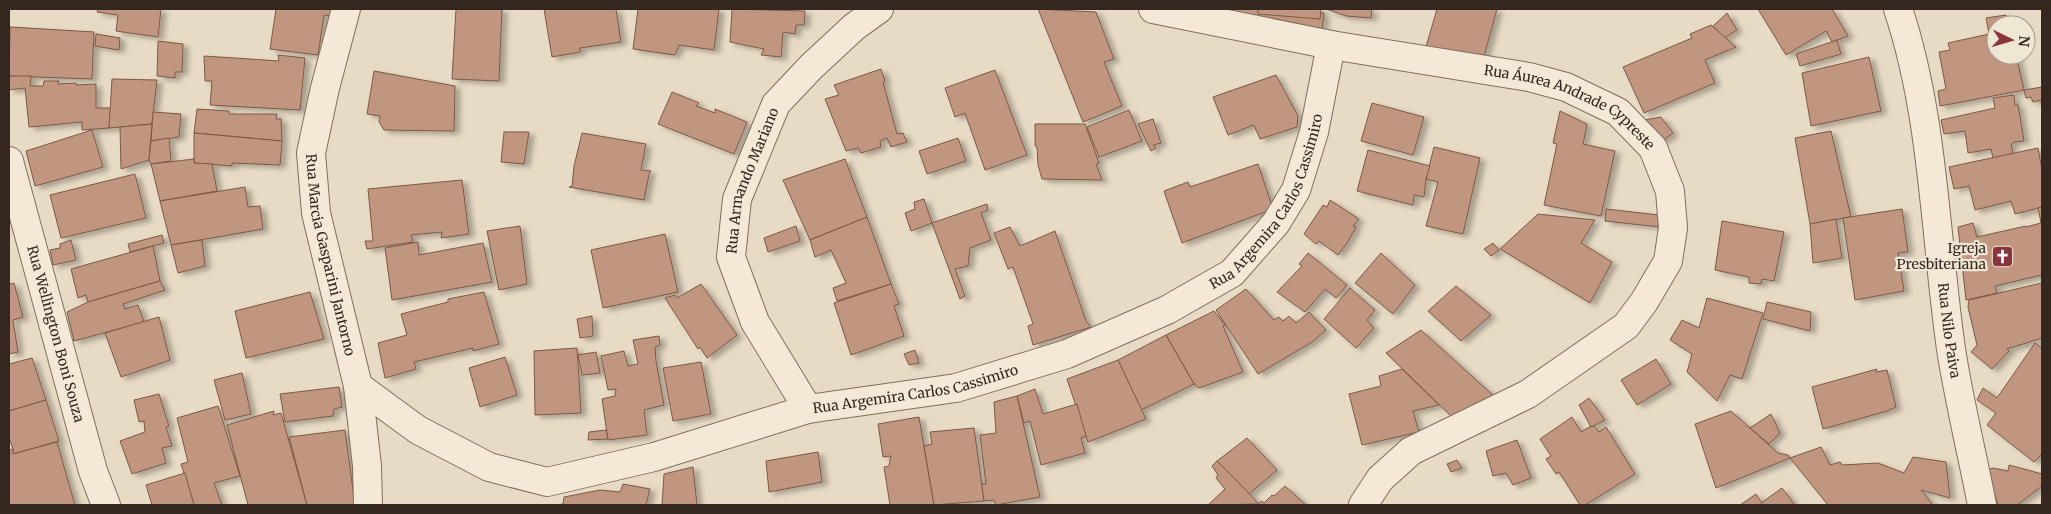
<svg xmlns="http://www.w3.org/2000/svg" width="2051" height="514" viewBox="0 0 2051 514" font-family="Merriweather,serif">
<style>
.building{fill:#c19680;stroke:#7d5846;filter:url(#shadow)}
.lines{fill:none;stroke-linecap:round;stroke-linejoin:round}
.minor-casing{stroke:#816e5d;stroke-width:30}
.minor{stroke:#f4e9d7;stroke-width:28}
.labels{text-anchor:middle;stroke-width:4.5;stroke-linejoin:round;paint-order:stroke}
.street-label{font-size:14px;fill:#33271f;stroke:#f0e6d4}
.poi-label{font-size:14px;fill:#33271f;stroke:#f0e6d4;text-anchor:end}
</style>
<defs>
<filter id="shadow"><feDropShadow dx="5.5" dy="3" stdDeviation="2.5" flood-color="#0004"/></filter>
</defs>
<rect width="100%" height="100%" fill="#e8dbc5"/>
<g class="building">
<polygon points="98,9 161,9 158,37 116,31 118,15 97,12"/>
<polygon points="276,9 333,9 332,16 324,15 318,55 270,49"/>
<polygon points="456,9 502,9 499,81 452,79"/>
<polygon points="544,9 616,9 621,42 580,48 580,52 552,57"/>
<polygon points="638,9 719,9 714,50 679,45 675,55 633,49"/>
<polygon points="732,9 805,11 804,25 796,25 795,34 783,32 781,57 761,55 764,49 730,42"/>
<polygon points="1038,9 1096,12 1114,59 1104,62 1122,106 1083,122"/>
<polygon points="1198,9 1258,9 1257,22"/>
<polygon points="1205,9 1289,9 1289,11 1324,13 1321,39"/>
<polygon points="1258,9 1321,9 1320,19 1258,14"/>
<polygon points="1326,9 1372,9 1371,18 1346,16"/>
<polygon points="1437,9 1497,9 1483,60 1423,57"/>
<polygon points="1758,9 1832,9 1848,36 1832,42 1826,31 1786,55"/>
<polygon points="1727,13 1737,30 1724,38 1713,26"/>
<polygon points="2006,15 2009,25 1996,25 1996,55 2016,55 2024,90 1940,106 1938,91 1946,89 1939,52 1950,50 1948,43 1989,34 1986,18"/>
<polygon points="1711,25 1736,47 1705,60 1715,83 1644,113 1623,67 1692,38 1690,34"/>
<polygon points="10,27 94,32 92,79 9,76"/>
<polygon points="96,34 120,38 119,50 95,46"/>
<polygon points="1837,40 1841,54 1800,66 1796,54"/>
<polygon points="158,41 183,44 182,72 175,72 175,78 157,76"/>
<polygon points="278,55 305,58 300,110 210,105 212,81 205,81 204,56 279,61"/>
<polygon points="1869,57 1881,111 1811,126 1802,73"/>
<polygon points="881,69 885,81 883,82 897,134 903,133 907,142 891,147 887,138 880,141 881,147 861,153 858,148 846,151 825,99 839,95 834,85"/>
<polygon points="995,70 1027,155 985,170 965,113 955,117 945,88"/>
<polygon points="374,71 455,86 454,131 384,130 379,122 380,116 367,114"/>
<polygon points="1276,75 1298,116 1297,127 1260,139 1254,125 1228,135 1213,97"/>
<polygon points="9,76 31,76 30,86 43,86 44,81 59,81 58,84 76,83 76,85 96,84 96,108 111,108 109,128 82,130 82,122 29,127 25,88 9,90"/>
<polygon points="112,79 157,80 152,124 109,128"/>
<polygon points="2042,87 2042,100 2033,102 2031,97 2026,98 2024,90"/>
<polygon points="672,92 699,103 696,106 715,113 715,109 747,122 734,154 658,124"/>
<polygon points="2014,95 2015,105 2018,105 2024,141 2014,142 2011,145 2013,154 1993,158 1991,149 1968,153 1965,131 1944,134 1941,120 1995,108 1993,98"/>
<polygon points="1372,103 1424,117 1413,155 1361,141"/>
<polygon points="197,109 229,111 229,114 277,114 276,119 281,119 282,141 194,133"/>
<polygon points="1129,110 1142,141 1099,157 1087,127"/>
<polygon points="1560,111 1587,124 1583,144 1615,151 1601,216 1544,205 1557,144 1553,143"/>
<polygon points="153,112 181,114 179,137 151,141"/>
<polygon points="1661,117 1673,133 1661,142 1644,120"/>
<polygon points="1153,119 1161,143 1153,145 1156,148 1151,151 1138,124"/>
<polygon points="152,124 149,160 121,169 120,127"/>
<polygon points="1035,124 1085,124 1099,163 1096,164 1102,180 1042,179 1038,165 1037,147 1035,146"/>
<polygon points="92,130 103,167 35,186 26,151"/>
<polygon points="1831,131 1851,217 1810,224 1795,138"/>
<polygon points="504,132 529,132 524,164 501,162"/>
<polygon points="194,133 282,141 280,165 232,163 232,166 194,163"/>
<polygon points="582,133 646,144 641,170 651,171 649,174 644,200 569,187 572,186 574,166"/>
<polygon points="169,138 171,161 151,164 149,160 151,141"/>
<polygon points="958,138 966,161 927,174 919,151"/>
<polygon points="1434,147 1480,158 1463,234 1426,226 1438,182 1426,179"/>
<polygon points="2038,148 2042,170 2042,207 2015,214 2011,201 1975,210 1969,186 1954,189 1949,167"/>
<polygon points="1368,150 1430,166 1426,179 1424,197 1414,195 1413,205 1357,191"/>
<polygon points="194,159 194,163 212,164 217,191 160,201 151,164"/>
<polygon points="845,159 867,217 810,240 783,180"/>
<polygon points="1258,164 1273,209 1182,243 1164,191 1188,182 1190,187"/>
<polygon points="135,174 146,218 61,238 50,195"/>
<polygon points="462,180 469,234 441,238 442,232 411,235 413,242 367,249 365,241 373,241 368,189"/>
<polygon points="245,187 248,207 260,206 263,229 171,245 160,201"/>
<polygon points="924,199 932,223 911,231 905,213 915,209 914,202"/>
<polygon points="1330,200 1359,219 1353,226 1356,227 1347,243 1338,255 1319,241 1316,244 1304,234 1323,205 1327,207"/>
<polygon points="987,204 988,210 981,213 991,240 970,248 968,266 955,269 965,296 960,299 932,223"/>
<polygon points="2042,207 2042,275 1995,286 1997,293 1966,300 1958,227 1973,223 1977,237 2026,226 2026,227 2041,223 2038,208"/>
<polygon points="1606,209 1659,215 1660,227 1605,221"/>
<polygon points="1902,209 1908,252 1898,253 1904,291 1855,300 1843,218"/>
<polygon points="1538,214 1595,220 1581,243 1612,262 1590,303 1500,249"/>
<polygon points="867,217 891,284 837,301 833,288 846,283 831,250 815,257 810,240"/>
<polygon points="1836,219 1842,258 1813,263 1810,224"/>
<polygon points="1722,221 1784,232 1774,281 1762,279 1761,284 1749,283 1749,277 1715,270"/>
<polygon points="520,226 527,284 499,290 487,231"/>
<polygon points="796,226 800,241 768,252 764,238"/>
<polygon points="1010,227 1020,246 1055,231 1086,321 1091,327 1033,345 1028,326 1033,324 1013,267 1008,269 994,233"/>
<polygon points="665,234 678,292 603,308 591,250"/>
<polygon points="162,235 164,243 130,252 128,244"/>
<polygon points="71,240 76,260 53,265 50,250 60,248 60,244"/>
<polygon points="202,240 205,266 178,273 171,245"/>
<polygon points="418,242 419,255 483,243 492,282 392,300 385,248"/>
<polygon points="1493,243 1499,250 1491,256 1484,249"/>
<polygon points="153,246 160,281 88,302 86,295 78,298 71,269"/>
<polygon points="1308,253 1347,285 1336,298 1325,289 1305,312 1277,292 1302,266 1299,264"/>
<polygon points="1381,253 1415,285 1393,314 1355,283"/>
<polygon points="160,281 165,290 123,304 125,309 138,305 144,322 74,341 67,312 88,302"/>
<polygon points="14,283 23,317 13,320 18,352 9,354 9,284"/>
<polygon points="2042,283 2042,338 2007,349 2009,351 1992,369 1971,352 1977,345 1968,307 1969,300"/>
<polygon points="701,284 737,335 707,358 700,347 698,349 665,298 675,295 677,298"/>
<polygon points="891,284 899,304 894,306 904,336 851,355 834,303"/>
<polygon points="1456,286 1491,315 1461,341 1428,311"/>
<polygon points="1350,288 1375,310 1367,320 1374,328 1356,348 1324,319"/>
<polygon points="1246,289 1274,320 1279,317 1283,321 1289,316 1296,323 1309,312 1326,330 1312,342 1258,374 1216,310"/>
<polygon points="310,292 324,339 246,358 235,311"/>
<polygon points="484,292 499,344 473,351 473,348 414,362 416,369 385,378 378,343 407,335 401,314 448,302 448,299"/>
<polygon points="1707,298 1763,313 1742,379 1730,375 1717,401 1687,372 1692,354 1670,340 1682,320 1699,328"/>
<polygon points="1767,302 1811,312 1810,331 1763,319"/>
<polygon points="1214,311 1225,325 1223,326 1243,372 1199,388 1194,384 1166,335"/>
<polygon points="592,316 593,336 580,338 577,319"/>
<polygon points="159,317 170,360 121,377 105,333"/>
<polygon points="1421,330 1495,397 1451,416 1386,353"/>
<polygon points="1166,335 1194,384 1141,410 1118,360"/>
<polygon points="659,336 660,345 655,347 656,361 664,405 644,410 647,435 608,440 602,399 615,396 616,389 608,390 601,356 624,351 628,366 638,364 633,340"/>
<polygon points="2035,343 2042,348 2042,454 2034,462 1987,425 1996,413 1977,400 1983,388 1997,398"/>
<polygon points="577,348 581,413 535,415 534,351"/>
<polygon points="915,350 919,363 909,365 904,354"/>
<polygon points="596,352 600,373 582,375 578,355"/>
<polygon points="505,357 517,395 480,407 469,368"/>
<polygon points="32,358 46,400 9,411 9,364"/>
<polygon points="1656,359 1671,384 1637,405 1621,380"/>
<polygon points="1118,360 1146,419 1088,442 1067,379"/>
<polygon points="701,362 711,414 673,421 663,368"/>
<polygon points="1402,369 1439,405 1413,411 1419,432 1362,445 1349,394 1381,386 1379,376"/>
<polygon points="1877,369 1876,372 1887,370 1896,407 1887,411 1823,429 1812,387"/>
<polygon points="242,373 251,414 225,420 214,380"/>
<polygon points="339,387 342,407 334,409 333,416 285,422 280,394"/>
<polygon points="1035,389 1043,414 1077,404 1086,436 1081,438 1085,453 1041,465 1030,421 1024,423 1017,396"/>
<polygon points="159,394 169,426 166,427 172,446 162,448 166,463 132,474 120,441 145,432 144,421 139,422 134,400"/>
<polygon points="1017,396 1040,497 996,505 994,500 984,501 981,484 986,484 980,435 996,433 994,402"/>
<polygon points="1589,398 1605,420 1591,427 1579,405"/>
<polygon points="46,400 59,441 13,454 13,449 9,438 9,411"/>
<polygon points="218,406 240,476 214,483 222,505 194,505 181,464 188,462 177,418"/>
<polygon points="274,411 273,415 281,413 307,505 248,505 227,425"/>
<polygon points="1731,411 1778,453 1788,455 1790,458 1716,488 1695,424"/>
<polygon points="1771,414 1780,433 1769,444 1750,428"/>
<polygon points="919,417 934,505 890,505 884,467 889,466 891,456 883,457 878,424"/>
<polygon points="1572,417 1581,432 1591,426 1591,427 1594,426 1599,432 1606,427 1635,474 1585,505 1580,505 1559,472 1556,474 1546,459 1551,456 1540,439"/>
<polygon points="974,428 984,501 934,505 924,446 932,444 930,432"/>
<polygon points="345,430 355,505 307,505 289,437"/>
<polygon points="606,430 608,439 588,440 589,432"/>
<polygon points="1247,438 1277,470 1249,494 1217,461"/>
<polygon points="1517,440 1531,478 1513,485 1506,473 1493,476 1486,451"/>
<polygon points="57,442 75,505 9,505 9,450 13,449 13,454"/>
<polygon points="1821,447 1830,465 1840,462 1842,465 1878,463 1904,473 1913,457 1946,462 1950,498 1921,490 1933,505 1828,505 1790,458"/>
<polygon points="818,452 822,482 769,492 766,461"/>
<polygon points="1457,460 1462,468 1451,472 1447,464"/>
<polygon points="1217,461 1238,482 1259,504 1208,505 1225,489 1216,478 1218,475 1212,466"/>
<polygon points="2009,465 2042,474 2042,486 2017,505 1998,505 1987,470 1993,468 2008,471"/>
<polygon points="693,467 697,505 662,505 664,474"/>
<polygon points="185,473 194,505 152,505 146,485"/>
<polygon points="623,484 650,489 646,505 556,505 563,504 564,497 600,490 620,492"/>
<polygon points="1285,486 1306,505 1257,505 1262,501 1264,503 1272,495 1274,496"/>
<polygon points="1782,488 1795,505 1763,505 1761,503"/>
<polygon points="1756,494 1763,505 1740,505"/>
</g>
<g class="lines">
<defs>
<g id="minor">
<path id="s1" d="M346 9 325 88 311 153 316 213 358 386 367 466 368 505"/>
<path id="s2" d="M1153 9 1331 45 1529 77 1566 87 1618 112 1653 148 1670 191 1673 228 1668 261 1644 302 1626 326 1528 394 1411 451 1380 479 1363 505"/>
<path id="s3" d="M1898 9C1934 116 1935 237 1951 349 1959 401 1972 453 1982 505"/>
<path id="s4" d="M9 161 93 471 106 505"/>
<path id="s5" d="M358 386 418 430 489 467 547 482 654 457 808 409 956 388 1067 354 1167 310 1232 273 1276 223 1296 190 1314 132 1331 45"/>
<path id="s6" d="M808 409 755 322 731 257 737 199 776 104 811 67 854 27 879 9"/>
</g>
</defs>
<use href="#minor" class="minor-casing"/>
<use href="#minor" class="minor"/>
</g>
<defs>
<symbol id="church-square" viewBox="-11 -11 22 22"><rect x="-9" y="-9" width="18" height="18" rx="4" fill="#88353c" stroke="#f0e6d4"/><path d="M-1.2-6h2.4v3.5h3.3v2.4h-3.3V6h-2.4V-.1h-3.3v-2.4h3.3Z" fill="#fff"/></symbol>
</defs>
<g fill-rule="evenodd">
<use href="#church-square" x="1990" y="244" width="25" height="25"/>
</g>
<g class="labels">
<g class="street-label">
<text dy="5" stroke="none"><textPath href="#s2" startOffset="432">Rua Áurea Andrade Cypreste</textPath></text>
<text dy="5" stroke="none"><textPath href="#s6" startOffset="251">Rua Armando Mariano</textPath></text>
<text dy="5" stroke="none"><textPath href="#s5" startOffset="1015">Rua Argemira Carlos Cassimiro</textPath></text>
<text dy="5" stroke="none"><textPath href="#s1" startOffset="252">Rua Marcia Gasparini Jantorno</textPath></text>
<text dy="5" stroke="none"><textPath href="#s3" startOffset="326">Rua Nilo Paiva</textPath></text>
<text dy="5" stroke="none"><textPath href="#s4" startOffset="179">Rua Wellington Boni Souza</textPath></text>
<text dy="5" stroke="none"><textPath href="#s5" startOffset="595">Rua Argemira Carlos Cassimiro</textPath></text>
</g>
<g class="poi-label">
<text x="1986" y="253">Igreja<tspan x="1986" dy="16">Presbiteriana</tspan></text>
</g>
</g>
<rect width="2051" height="514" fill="none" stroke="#33271f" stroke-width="20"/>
<g transform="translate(2011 40) rotate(95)"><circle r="24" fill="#f0e6d4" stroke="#a49a8c"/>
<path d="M0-4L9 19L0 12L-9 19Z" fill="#88353c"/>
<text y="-8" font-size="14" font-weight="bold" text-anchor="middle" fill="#33271f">N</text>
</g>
</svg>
